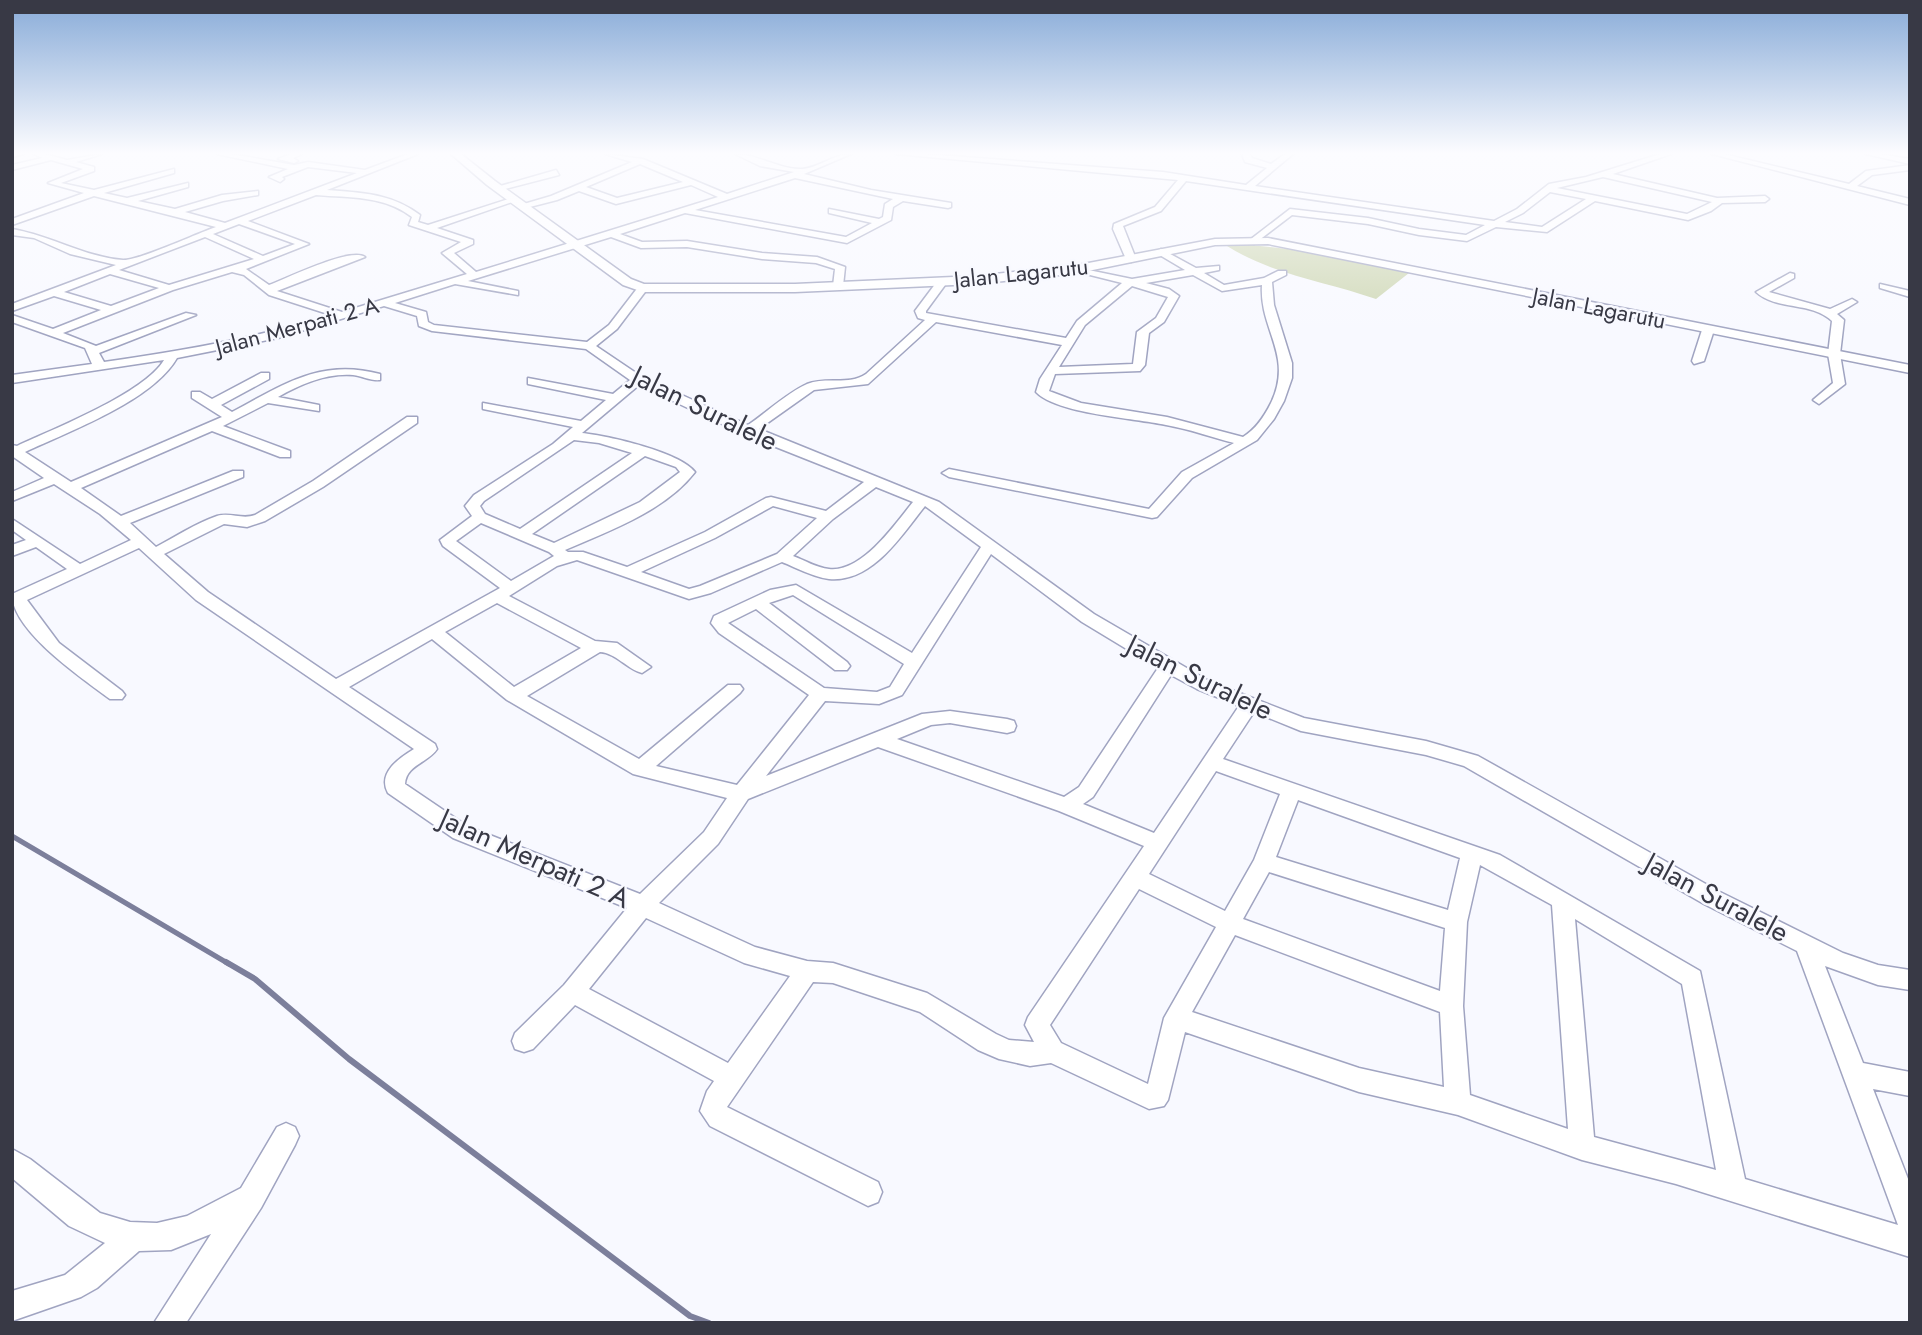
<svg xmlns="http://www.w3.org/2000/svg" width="1922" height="1335" viewBox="0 0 1922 1335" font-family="Jost,sans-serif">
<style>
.green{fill:#ced7b4}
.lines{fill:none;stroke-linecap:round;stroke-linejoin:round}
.stream-far1{stroke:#7c7f9b;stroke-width:5}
.stream{stroke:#7c7f9b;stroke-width:6}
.minor-casing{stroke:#a0a4c1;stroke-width:3}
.tertiary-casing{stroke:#a0a4c1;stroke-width:3}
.minor{fill:#fff;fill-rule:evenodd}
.tertiary{fill:#fff;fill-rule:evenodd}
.labels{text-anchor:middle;stroke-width:5;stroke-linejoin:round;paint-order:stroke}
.far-street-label{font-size:23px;fill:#383945;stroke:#f8f9ff}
.street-label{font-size:28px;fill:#383945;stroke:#f8f9ff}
</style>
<rect width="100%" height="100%" fill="#f8f9ff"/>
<path class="green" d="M1242 244 1305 251 1409 273 1376 299C1325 281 1273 275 1227 246Z"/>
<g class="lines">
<polyline class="stream-far1" points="12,836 229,964"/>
<polyline class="stream" points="226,962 255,979 349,1059 690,1316 709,1323"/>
<defs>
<g id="minor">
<polygon points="12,154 24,154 12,157"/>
<path d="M34 154H45L67 160 102 154 76 162 94 167V171L61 183 94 190 174 169V173L104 193 127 198 188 183V187L138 201 175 209 222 195 258 191V195L223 201 185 212 225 223 357 173 308 167 282 177 284 179 280 182 269 177 288 169 217 154H231L294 165 308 162 365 170 408 154H418L327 190C362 193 391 193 420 215L418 222 428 225 515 197V201L437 228 473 240V244L454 253 476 272 718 197 691 185 616 204 579 191 557 200 522 209 517 206 551 196 632 162 605 154 643 159 727 194 794 172 760 166 735 154C758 154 779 170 802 169 819 168 833 154 851 154L804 174 871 190 951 203V207L948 208 903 201 893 207 891 220 847 243 685 213 620 234 642 242 687 241 762 253 817 257 845 267 843 286 838 289 833 286 835 269 816 263 762 259 687 247 641 248 611 237 468 281 518 291V295L455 284 395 303 426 312 428 322 434 325 587 342 609 325 639 286H647L648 288 617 329 596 346 642 377 748 425C767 412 787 393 807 384 827 376 848 386 866 374L925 320 918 318 915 311 939 279 948 281 926 311V313L1066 338 1077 321 1122 283 1074 271V267L1132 279 1185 270 1158 254 1156 252 1161 249 1196 268 1219 266V270L1204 273 1224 285 1264 278 1278 271H1286V275L1272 282 1274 305 1292 363V378L1284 401 1274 419 1257 440 1192 478 1157 517 1152 518 949 477 942 473 949 469 1149 509 1182 472 1234 443C1211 437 1189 429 1166 425 1134 418 1057 414 1036 392L1040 379 1062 345 936 322 868 384 814 390 759 429 939 502 1094 614 1209 681 1304 718 1426 741 1478 756 1720 892 1843 953 1878 965 1910 970V990L1878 985 1825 966 1863 1063 1910 1072V1096L1873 1089 1910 1184V1257L1676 1184 1582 1160 1458 1115 1359 1092 1185 1032 1168 1100 1164 1106 1149 1109 1051 1063 1030 1066 999 1059 978 1050 920 1012 833 983 813 982 727 1107 878 1182 882 1192 878 1202 868 1206 710 1126 700 1111 707 1091 714 1081 575 1005 533 1049 524 1052 515 1049 512 1041 515 1033 564 985 627 908 453 838 388 793C377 773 399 758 414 749L196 600 139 548 27 600 59 643 122 691 125 695 122 699H110C82 678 12 631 12 594L67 569 36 547 12 556V545L26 540 12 530V519L80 564 131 540 100 514 54 484 12 501V492L44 478 12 456V445L17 446C53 429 145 393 164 360L12 383V375L92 364 85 348 12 322V315L53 329 101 310 54 296 12 311V304L116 265 70 254 34 238 12 235V229C50 235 84 257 123 260 138 261 198 233 216 227L94 196 12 225V219L84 193 48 183 83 169 51 160 12 170V165L42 158ZM640 164 683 182 617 198 586 187ZM795 178 893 199 885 204 883 217 879 219 829 209V213L872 223 846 237 695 210ZM316 195C350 198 383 195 412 217L409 225 461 242 442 253 467 274 342 312 277 291 365 257C350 247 288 278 269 285L246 269 309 244 248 221ZM239 224 295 244 263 256 213 234ZM205 237 254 259 169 285 119 270ZM232 272 244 275 269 295 331 315C256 338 181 351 104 362L99 353 196 315 186 313 96 346 63 333 173 290ZM110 274 159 288 111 306 64 292ZM1193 275 1222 291 1262 285C1259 330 1294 355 1271 403 1264 417 1256 429 1243 437L1167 417 1081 403 1049 391 1055 374 1140 371 1145 365 1149 333 1164 322 1179 296 1169 289 1146 283ZM1132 286 1168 297 1156 318 1137 332 1133 364 1059 367 1085 325ZM384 306 417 316 419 326 432 331 586 349 630 380 613 394 528 378V384L606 400 581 421 483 403V409L573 427 553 444 474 495 465 506 472 516 440 540 443 546 500 588 336 679 208 592 164 554 224 524 247 527 265 521 323 487 417 423V417H407L313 481 255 515C242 520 231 512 217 516 196 523 175 537 156 547L130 523 243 477V471H233L121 516 81 488 212 431 280 457H290V451L223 426 268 403 319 411V405L278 397C301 384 326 373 353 375 362 376 371 381 380 380V374C320 358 283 385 232 412L221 405 269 379V373H261L212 399 200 392H192V398L222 417 71 482 25 452C70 431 152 401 177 358L278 338ZM639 385 743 434 864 482 826 511 771 497 766 498 705 532 627 567 583 552H568L565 550C609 531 665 511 695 472 680 452 609 436 582 433ZM574 440 599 443 632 453 520 529 485 514 480 506 484 501ZM645 456 676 467 680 472 640 502 554 543 532 534ZM876 487 913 502C895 524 862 573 829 569 817 568 804 560 793 556L833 519ZM773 506 817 518 777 554 700 586 689 589 641 572 715 538ZM925 506 981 547 912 653 796 585 770 590 714 616 711 623 719 633 809 695 737 785 656 766 740 693 743 689 740 685H728L639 759 527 696 600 652C616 653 627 669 642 673L651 667 617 643 595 641 509 596 557 566 577 560 689 599 711 593 782 562C797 568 813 577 829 579 872 583 901 536 925 506ZM481 523 549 552 554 556 511 581 456 541ZM991 554 1082 622 1158 668 1079 787 1064 797 897 739 931 725 950 723 1007 733 1014 731 1016 726 1014 721 1007 719 950 711 922 714 766 776 825 701 879 704 902 695ZM793 595 904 664 890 687 877 692 824 688 728 623 756 609 835 670H847L850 666 847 662 769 603ZM497 603 581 648 514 687 445 632ZM432 639 507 700 633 774 727 798 704 832 640 894 467 826 405 784C406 765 428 763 437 749L435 744 349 687ZM1171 675 1197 689 1239 706 1154 833 1083 804 1093 797ZM1254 712 1301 731 1426 755 1464 766 1704 904 1797 951 1898 1225 1745 1179 1700 971 1500 855 1223 759ZM878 747 1059 811 1144 846 1028 1017 1025 1025 1034 1042 1009 1040 996 1034 927 993 833 963 807 961 755 947 659 903 718 844 748 799ZM1216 771 1280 794 1254 860 1225 911 1149 874ZM1298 800 1460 858 1448 910 1276 857ZM1480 865 1552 905 1568 1129 1470 1095 1463 1006 1467 922ZM1269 872 1445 928 1440 991 1243 919ZM1139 889 1216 927 1164 1018 1148 1084 1061 1043 1050 1025ZM646 918 744 963 790 976 728 1063 589 989ZM1575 919 1682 984 1716 1170 1594 1137ZM1235 935 1440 1012 1444 1087 1359 1068 1192 1012Z"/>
<polygon points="291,154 302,154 293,158 298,161 294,163 278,159"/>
<path d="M896 154H925L1163 172 1246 185 1267 168 1245 162 1242 154H1250L1252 158 1271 164 1285 154H1293L1255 186 1494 221 1517 209 1549 184 1586 177 1660 154H1671L1613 174 1717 198 1765 196 1769 199 1765 202 1722 203 1711 211 1688 220 1595 201 1547 232 1496 227 1467 241 1419 235 1368 224 1292 215 1254 244 1249 241 1251 239 1290 209 1368 218 1419 229 1466 235 1485 225 1186 181 1161 211 1123 226 1136 259 1131 262 1126 259 1113 229 1114 224 1155 207 1178 180ZM1603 177 1712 202 1687 214 1557 188ZM1550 192 1586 199 1542 227 1505 222 1523 213Z"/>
<polygon points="1712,154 1724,154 1849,184 1866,171 1910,165 1910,170 1872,175 1857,186 1910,199 1910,205"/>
<polygon points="1866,154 1880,154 1910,159 1910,164"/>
<polygon points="556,170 559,175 497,191 493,188"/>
<path d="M1790 273 1794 274V278L1769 292 1830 309 1852 299 1857 302 1837 314 1844 320 1840 354 1845 384 1819 404 1813 400 1833 383 1828 354 1832 321C1811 301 1777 311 1756 292Z"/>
<polygon points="1880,284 1910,291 1910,297 1880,288"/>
<polygon points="1708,327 1714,330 1704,361 1694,364 1692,361 1702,330"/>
<polygon points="286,1123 295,1127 299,1136 295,1145 261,1208 186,1323 154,1323 211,1234 171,1250 139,1251 97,1288 81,1297 12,1321 12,1291 65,1275 105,1243 69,1226 12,1178 12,1149 30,1159 100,1213 130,1222 157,1223 187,1216 241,1188 277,1127"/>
</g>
<polygon id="tertiary" points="451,154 461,154 495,181 631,279 644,284 795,284 976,276 1078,265 1215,239 1268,238 1910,365 1910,373 1268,244 1215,245 1078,273 976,284 795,292 643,292 623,285 487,185"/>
</defs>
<use href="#minor" class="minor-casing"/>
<use href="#tertiary" class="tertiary-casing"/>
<use href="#minor" class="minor"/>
<use href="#tertiary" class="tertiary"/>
</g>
<linearGradient id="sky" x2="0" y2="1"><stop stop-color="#88abd8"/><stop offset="0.45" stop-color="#fcfcff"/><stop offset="1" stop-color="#fcfcff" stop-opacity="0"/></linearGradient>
<rect width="1922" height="340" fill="url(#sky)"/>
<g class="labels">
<g class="far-street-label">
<text transform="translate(1021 273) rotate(-6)" y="8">Jalan Lagarutu</text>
<text transform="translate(1599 308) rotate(11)" y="8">Jalan Lagarutu</text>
<text transform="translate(297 326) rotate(-15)" y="8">Jalan Merpati 2 A</text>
</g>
<g class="street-label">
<text transform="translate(705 408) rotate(26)" y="10">Jalan Suralele</text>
<text transform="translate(1200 677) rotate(26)" y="10">Jalan Suralele</text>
<text transform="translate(535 858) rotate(24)" y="10">Jalan Merpati 2 A</text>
<text transform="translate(1717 897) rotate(28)" y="10">Jalan Suralele</text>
</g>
</g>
<rect width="1922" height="1335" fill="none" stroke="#383945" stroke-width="28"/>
</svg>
